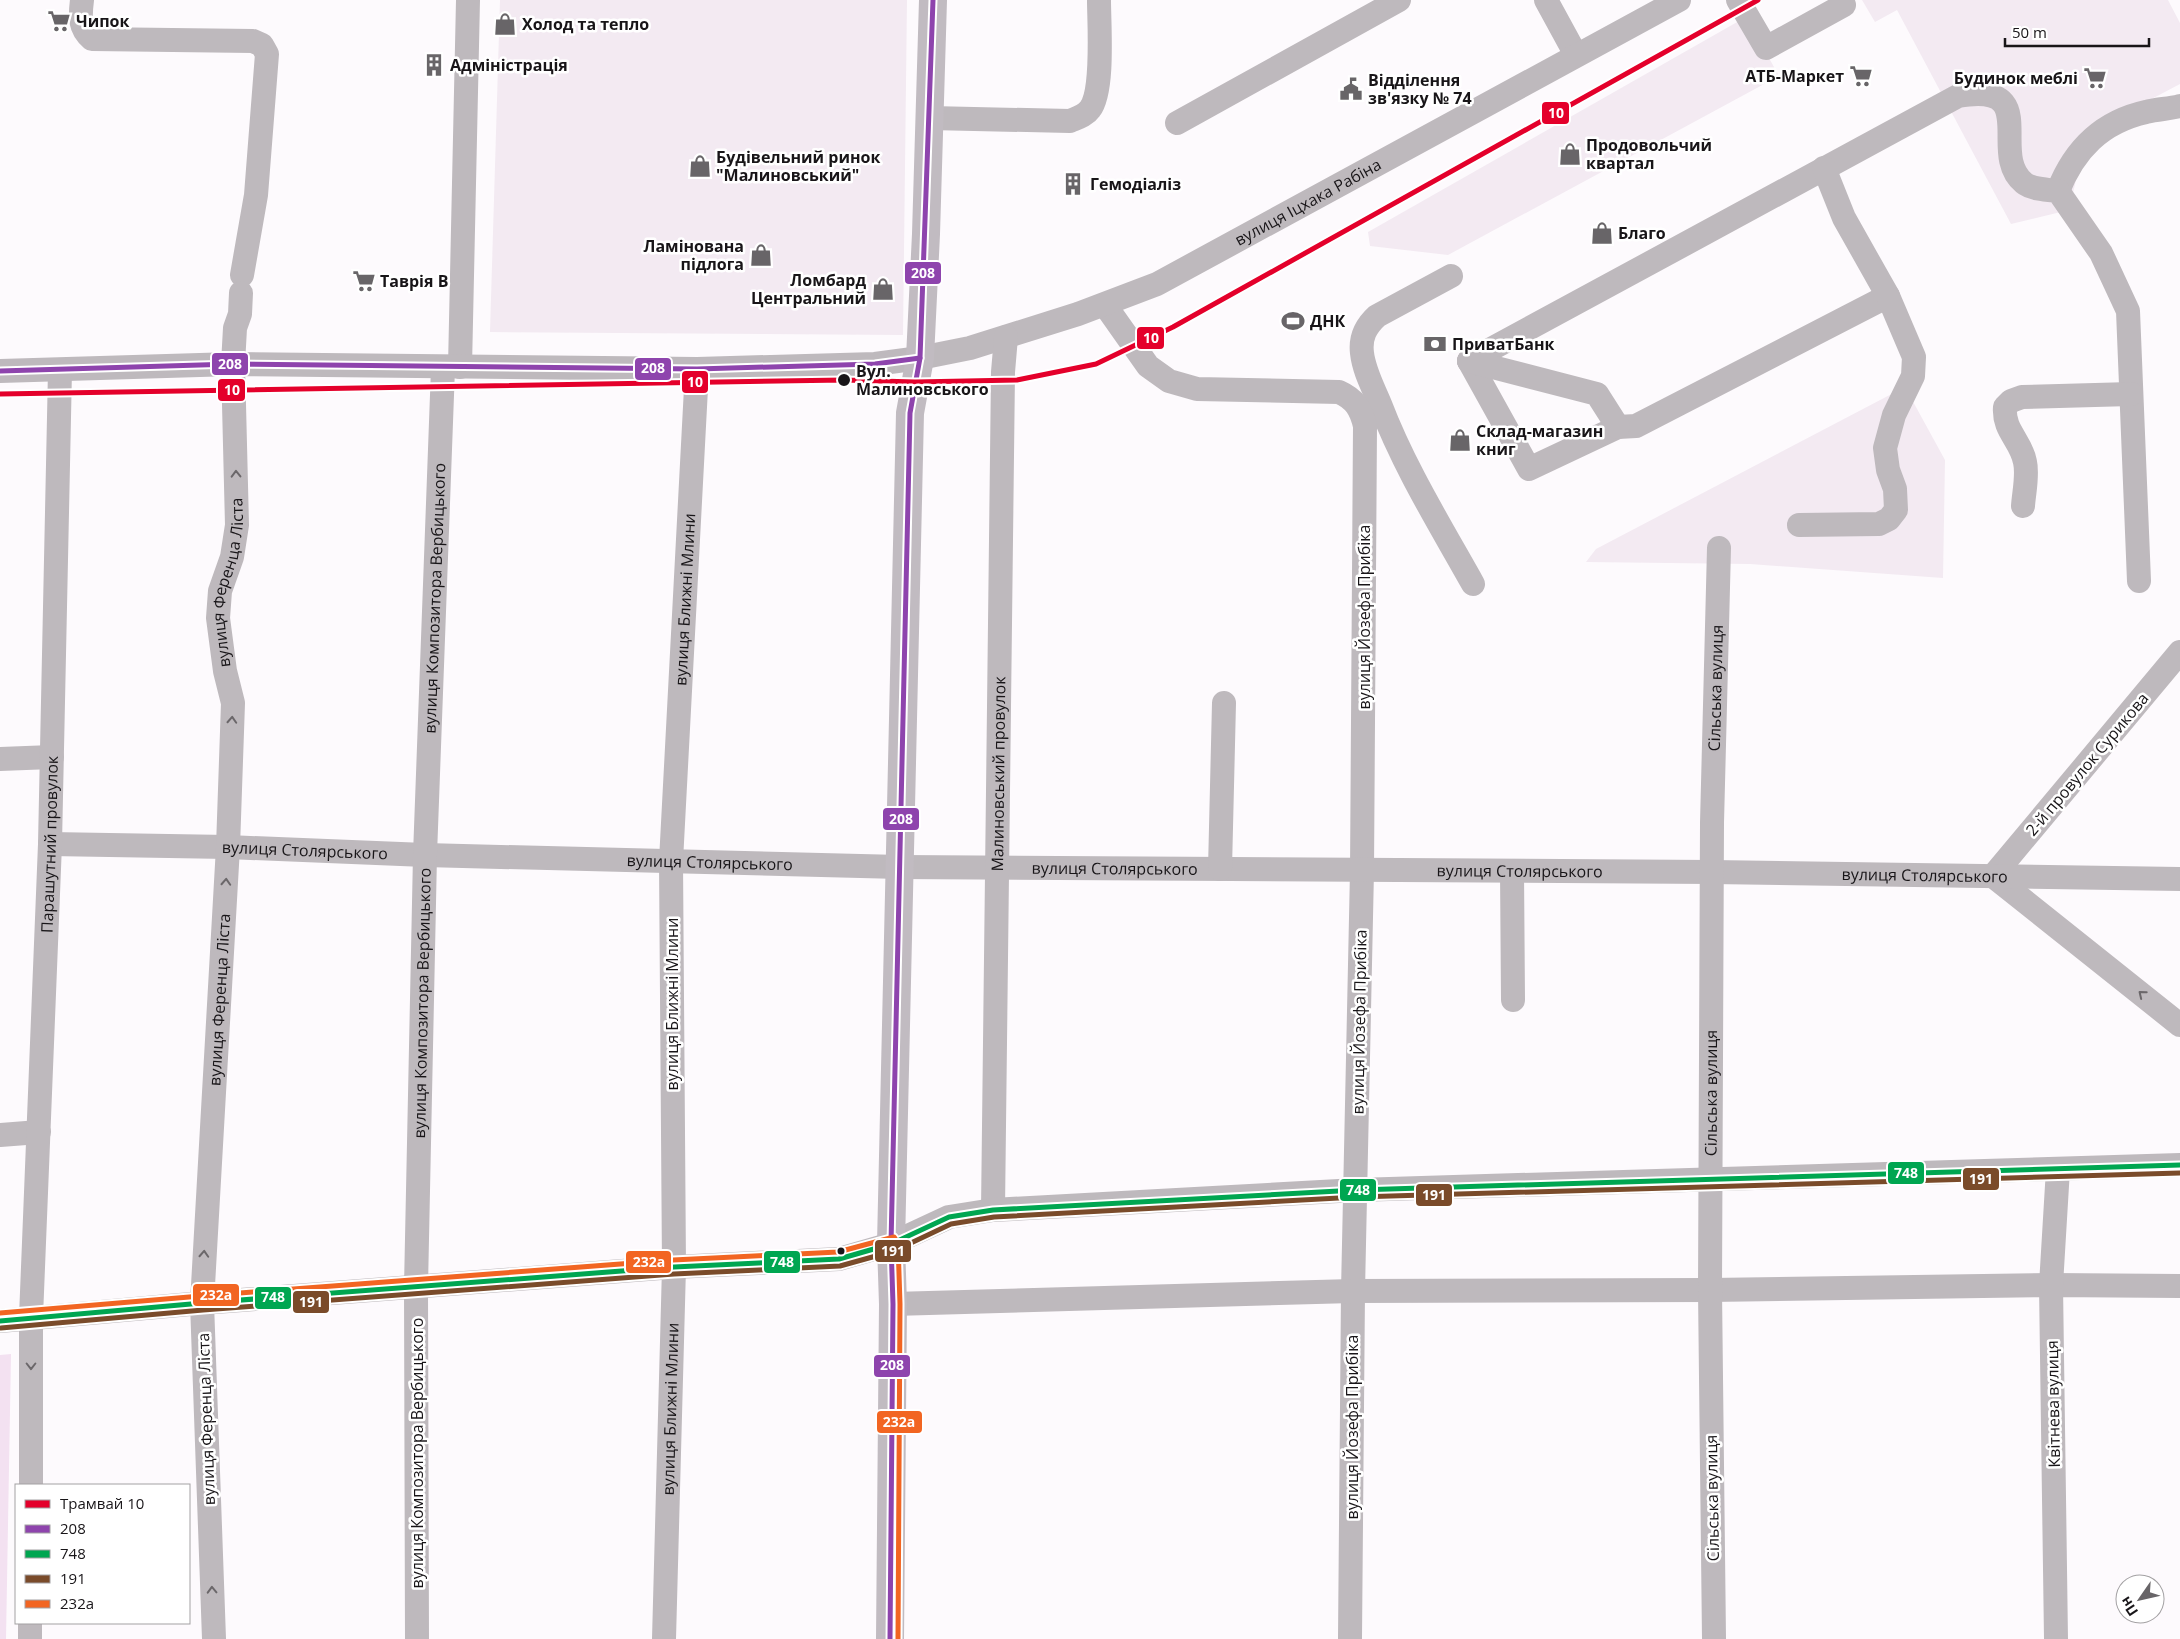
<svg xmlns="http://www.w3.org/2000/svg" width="2180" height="1639" viewBox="0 0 2180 1639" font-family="'Open Sans',sans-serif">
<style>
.built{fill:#f3eaf2}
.green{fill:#f3e1f1}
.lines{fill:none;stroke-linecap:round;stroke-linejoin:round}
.minor{stroke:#beb9bd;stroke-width:24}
.major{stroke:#c1bbc1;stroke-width:28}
.bus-1-casing{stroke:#fff;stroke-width:9}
.bus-2-casing{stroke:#fff;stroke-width:9}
.bus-3-casing{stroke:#fff;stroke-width:9}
.bus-4-casing{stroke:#fff;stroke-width:9}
.bus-1{stroke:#8e44ad;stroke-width:5}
.bus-2{stroke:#00a651;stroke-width:5}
.bus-3{stroke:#7a4b2a;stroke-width:5}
.bus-4{stroke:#f26522;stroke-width:5}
.tram-1-casing{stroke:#fff;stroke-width:9}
.tram-1{stroke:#e4002b;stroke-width:5}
.oneway{stroke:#6b676a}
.stop-dot{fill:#181518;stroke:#fff;stroke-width:2}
.labels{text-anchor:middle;stroke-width:5;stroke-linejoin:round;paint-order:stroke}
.poi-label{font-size:16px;font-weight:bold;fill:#181518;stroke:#fff;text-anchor:start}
.street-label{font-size:16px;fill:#181518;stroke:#fff}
.stop-label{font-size:16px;font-weight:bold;fill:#181518;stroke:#fff;text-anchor:start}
.line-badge{stroke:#fff;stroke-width:2}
.badge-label{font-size:14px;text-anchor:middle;font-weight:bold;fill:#fff}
</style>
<rect width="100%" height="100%" fill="#fdfafd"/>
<g class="built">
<polygon points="500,0 907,0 903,335 490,332"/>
<polygon points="1862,0 2168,0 2180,23 2180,84 2087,133 2069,210 2011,224 1897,10 1875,22"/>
<polygon points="1746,17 1779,76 1448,255 1370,246 1368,232"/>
<polygon points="1905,387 1945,460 1943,578 1750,564 1586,562 1596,549"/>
</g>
<polygon class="green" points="11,1354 6,1639 0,1639 0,1355"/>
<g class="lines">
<g class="minor">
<path d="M82 0C80 16 79 28 92 39L253 41 262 45 267 54 256 195 242 275"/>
<polyline points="1546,0 1576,55"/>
<polyline points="1738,0 1766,48 1844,5 1842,0"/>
<path d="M930 118 1070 121C1077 118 1085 116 1090 109 1104 91 1099 25 1099 0"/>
<polyline points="1177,123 1399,0"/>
<path d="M2058 191C2074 150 2101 122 2146 112 2157 109 2169 109 2180 106"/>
<path d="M1451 276 1377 316C1366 326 1360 337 1362 353 1364 371 1373 387 1380 404 1404 467 1440 525 1473 584"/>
<path d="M1105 305 1148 366 1169 381 1197 389 1339 392C1355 399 1361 409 1365 426L1362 871 1353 1291 1350 1639"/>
<path d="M1469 361 1958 96C2044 82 1987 153 2024 183 2031 189 2049 190 2058 191L2101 253 2128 311 2139 581"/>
<polyline points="1469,361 1529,469 1618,427 1636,426 1888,296"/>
<polyline points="1469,361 1597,394 1618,427"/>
<polyline points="460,367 468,0"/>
<path id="s1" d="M0 371 233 364 697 369 875 364 920 358 970 348 1078 314 1157 284 1679 0"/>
<path d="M2023 506C2024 492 2028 475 2025 462 2021 440 2003 431 2005 407L2011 401 2022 397 2131 394"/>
<polyline points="1799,525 1879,524 1889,519 1896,510 1895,489 1888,470 1885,448 1894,415 1913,376 1914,357 1888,296 1844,218 1824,168"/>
<polyline points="2180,652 1993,876 2180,1025"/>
<polyline points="0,759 52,757"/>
<path id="s2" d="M50 844 228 847 425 855 900 867 1712 872 2180 879"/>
<polyline points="1220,869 1224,703"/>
<polyline points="1512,871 1513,1000"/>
<polyline points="0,1135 39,1132"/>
<path id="s3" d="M993 1210 1003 372 1006 337"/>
<polyline points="893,1304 1353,1291 1710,1290 2051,1285 2180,1286"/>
<polyline points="0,1321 202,1303 674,1267 839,1259 891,1244 949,1217 993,1210 1357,1190 2180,1165"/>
<path id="s4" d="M31 1485V1317L50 844 60 370"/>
<polyline points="30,1639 30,1623"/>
<path id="s5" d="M214 1639 202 1303 228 847 233 703 225 671 218 618 220 591 232 557 237 525 233 364 235 328 240 314 241 293"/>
<path id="s6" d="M417 1639 416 1287 425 855 443 368"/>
<path id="s7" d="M664 1639 674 1267 671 861 697 369"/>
<path id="s8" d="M1714 1639 1710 1290 1712 823 1719 548"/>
<polyline points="2056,1639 2051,1285 2058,1169"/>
</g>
<polyline class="major" points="890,1639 893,1304 891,1244 910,413 920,358 926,234 933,0"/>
<defs>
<g id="bus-1">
<polyline points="0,371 233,364 697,369 875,364 920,358"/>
<polyline points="890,1639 893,1304 891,1244 910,413 920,358 933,0"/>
</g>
<polyline id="bus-2" points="0,1321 202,1303 674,1267 839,1259 891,1244 949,1217 993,1210 1357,1190 2180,1165"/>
<polyline id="bus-3" points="1,1328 203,1310 674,1274 840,1266 894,1251 951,1224 994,1217 1357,1197 2180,1173"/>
<polyline id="bus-4" points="0,1313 201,1296 673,1260 838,1252 894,1237 898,1243 900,1304 898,1639"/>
</defs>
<use href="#bus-1" class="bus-1-casing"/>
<use href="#bus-2" class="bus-2-casing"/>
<use href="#bus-3" class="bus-3-casing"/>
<use href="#bus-4" class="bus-4-casing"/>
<use href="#bus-1" class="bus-1"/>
<use href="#bus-2" class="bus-2"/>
<use href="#bus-3" class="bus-3"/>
<use href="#bus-4" class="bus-4"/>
<defs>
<polyline id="tram-1" points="0,394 844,380 915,382 1017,380 1096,364 1173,327 1758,0"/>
</defs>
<use href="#tram-1" class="tram-1-casing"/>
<use href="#tram-1" class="tram-1"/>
</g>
<defs><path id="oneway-chevron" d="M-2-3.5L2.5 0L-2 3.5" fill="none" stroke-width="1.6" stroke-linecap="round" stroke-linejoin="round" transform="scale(1.25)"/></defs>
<g class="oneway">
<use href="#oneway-chevron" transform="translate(236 474) rotate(-91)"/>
<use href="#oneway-chevron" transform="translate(232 720) rotate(-87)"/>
<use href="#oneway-chevron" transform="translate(226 882) rotate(-87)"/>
<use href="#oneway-chevron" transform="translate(2142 994) rotate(-141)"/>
<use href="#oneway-chevron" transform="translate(204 1254) rotate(-87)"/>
<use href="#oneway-chevron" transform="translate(31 1366) rotate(90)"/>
<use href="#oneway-chevron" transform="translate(212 1590) rotate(-92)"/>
</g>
<defs>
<symbol id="supermarket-bare" viewBox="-9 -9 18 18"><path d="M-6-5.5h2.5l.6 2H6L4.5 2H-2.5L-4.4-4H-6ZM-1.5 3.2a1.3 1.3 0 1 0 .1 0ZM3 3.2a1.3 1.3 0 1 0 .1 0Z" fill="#686568" stroke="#fff" stroke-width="2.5" paint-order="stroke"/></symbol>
<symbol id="shop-bare" viewBox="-9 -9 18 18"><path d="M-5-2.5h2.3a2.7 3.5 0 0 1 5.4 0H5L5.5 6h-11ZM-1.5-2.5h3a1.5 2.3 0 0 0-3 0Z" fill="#686568" stroke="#fff" stroke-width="2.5" paint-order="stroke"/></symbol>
<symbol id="building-bare" viewBox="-9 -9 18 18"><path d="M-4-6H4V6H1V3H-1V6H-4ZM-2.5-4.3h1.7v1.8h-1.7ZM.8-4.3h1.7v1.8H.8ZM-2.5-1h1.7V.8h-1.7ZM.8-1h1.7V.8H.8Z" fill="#686568" stroke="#fff" stroke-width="2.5" paint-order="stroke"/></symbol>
<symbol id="civic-bare" viewBox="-9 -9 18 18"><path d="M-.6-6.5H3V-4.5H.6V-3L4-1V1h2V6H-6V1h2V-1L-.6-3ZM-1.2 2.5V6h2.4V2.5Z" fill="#686568" stroke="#fff" stroke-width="2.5" paint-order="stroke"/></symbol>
<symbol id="stadium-bare" viewBox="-9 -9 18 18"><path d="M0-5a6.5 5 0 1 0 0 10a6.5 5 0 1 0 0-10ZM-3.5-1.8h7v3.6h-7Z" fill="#686568" stroke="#fff" stroke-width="2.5" paint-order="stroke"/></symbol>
<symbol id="bank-bare" viewBox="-9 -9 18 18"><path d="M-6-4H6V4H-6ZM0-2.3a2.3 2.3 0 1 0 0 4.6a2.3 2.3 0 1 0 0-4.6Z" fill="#686568" stroke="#fff" stroke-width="2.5" paint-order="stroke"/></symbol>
</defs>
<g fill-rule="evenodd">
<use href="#supermarket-bare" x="43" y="5" width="32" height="32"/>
<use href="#shop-bare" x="489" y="8" width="32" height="32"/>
<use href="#building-bare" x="418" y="49" width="32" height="32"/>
<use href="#supermarket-bare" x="1845" y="60" width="32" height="32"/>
<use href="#supermarket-bare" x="2079" y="62" width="32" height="32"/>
<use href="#civic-bare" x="1335" y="73" width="32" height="32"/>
<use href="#shop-bare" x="1554" y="138" width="32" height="32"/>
<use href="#shop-bare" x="684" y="150" width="32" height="32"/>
<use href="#building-bare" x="1057" y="168" width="32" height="32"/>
<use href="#shop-bare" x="1586" y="217" width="32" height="32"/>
<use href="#shop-bare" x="745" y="239" width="32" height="32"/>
<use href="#supermarket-bare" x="348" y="265" width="32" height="32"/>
<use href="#shop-bare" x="867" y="273" width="32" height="32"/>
<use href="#stadium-bare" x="1277" y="305" width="32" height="32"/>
<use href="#bank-bare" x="1419" y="328" width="32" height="32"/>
<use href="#shop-bare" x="1444" y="424" width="32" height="32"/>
</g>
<g class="stop-dot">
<circle cx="844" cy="380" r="7"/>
<circle cx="841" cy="1251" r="4.5"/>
</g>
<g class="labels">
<g class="poi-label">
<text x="76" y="27">Чипок</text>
<text x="522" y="30">Холод та тепло</text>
<text x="450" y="71">Адміністрація</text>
<text x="1844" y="82" text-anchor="end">АТБ-Маркет</text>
<text x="2078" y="84" text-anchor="end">Будинок меблі</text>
<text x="1368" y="86">Відділення<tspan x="1368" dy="18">зв'язку № 74</tspan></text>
<text x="1586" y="151">Продовольчий<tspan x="1586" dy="18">квартал</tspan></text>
<text x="716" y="163">Будівельний ринок<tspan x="716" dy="18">"Малиновський"</tspan></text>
<text x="1090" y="190">Гемодіаліз</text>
<text x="1618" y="239">Благо</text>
<text x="744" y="252" text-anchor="end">Ламінована<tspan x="744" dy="18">підлога</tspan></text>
<text x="866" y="286" text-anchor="end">Ломбард<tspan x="866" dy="18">Центральний</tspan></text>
<text x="380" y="287">Таврія В</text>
<text x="1310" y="327">ДНК</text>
<text x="1452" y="350">ПриватБанк</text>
<text x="1476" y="437">Склад-магазин<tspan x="1476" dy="18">книг</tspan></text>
</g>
<g class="street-label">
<text dy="6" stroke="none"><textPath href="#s1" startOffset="1341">вулиця Іцхака Рабіна</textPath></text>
<text dy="6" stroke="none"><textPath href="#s5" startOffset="1060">вулиця Ференца Ліста</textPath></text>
<text dy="6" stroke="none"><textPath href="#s6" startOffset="1041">вулиця Композитора Вербицького</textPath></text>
<text dy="6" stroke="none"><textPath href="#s7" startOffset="1040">вулиця Ближні Млини</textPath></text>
<text transform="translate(1364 617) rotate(-90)" y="6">вулиця Йозефа Прибіка</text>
<text dy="6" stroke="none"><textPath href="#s8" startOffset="951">Сільська вулиця</textPath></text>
<text transform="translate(2087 764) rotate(-50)" y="6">2-й провулок Сурикова</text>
<text dy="6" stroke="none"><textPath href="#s3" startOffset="436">Малиновський провулок</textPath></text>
<text dy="6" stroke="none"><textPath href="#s4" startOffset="641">Парашутний провулок</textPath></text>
<text dy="6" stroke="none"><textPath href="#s2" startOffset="255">вулиця Столярського</textPath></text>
<text dy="6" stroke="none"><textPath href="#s2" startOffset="660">вулиця Столярського</textPath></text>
<text dy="6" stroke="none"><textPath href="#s2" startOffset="1065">вулиця Столярського</textPath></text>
<text dy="6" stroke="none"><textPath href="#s2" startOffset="1470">вулиця Столярського</textPath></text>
<text dy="6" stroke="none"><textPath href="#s2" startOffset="1875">вулиця Столярського</textPath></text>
<text dy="6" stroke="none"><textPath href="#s5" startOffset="640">вулиця Ференца Ліста</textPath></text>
<text dy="6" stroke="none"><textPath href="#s6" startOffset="636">вулиця Композитора Вербицького</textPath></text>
<text transform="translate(672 1004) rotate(-90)" y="6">вулиця Ближні Млини</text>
<text transform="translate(1359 1022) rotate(-89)" y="6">вулиця Йозефа Прибіка</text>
<text dy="6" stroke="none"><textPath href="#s8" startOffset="546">Сільська вулиця</textPath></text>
<text transform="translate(2053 1404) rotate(-91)" y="6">Квітнева вулиця</text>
<text dy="6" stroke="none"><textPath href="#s7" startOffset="230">вулиця Ближні Млини</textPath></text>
<text transform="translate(206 1419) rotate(-92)" y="6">вулиця Ференца Ліста</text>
<text transform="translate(1352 1427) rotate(-90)" y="6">вулиця Йозефа Прибіка</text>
<text transform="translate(417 1453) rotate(-90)" y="6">вулиця Композитора Вербицького</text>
<text transform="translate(1712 1498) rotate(-91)" y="6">Сільська вулиця</text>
</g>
<g class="stop-label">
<text x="856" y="377">Вул.<tspan x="856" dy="18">Малиновського</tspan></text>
</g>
</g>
<g class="line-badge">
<rect x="1541" y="101" width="29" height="24" rx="5" fill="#e4002b"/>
<rect x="904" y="261" width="38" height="24" rx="5" fill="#8e44ad"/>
<rect x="1136" y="326" width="29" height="24" rx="5" fill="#e4002b"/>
<rect x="211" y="352" width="38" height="24" rx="5" fill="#8e44ad"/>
<rect x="634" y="357" width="38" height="24" rx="5" fill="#8e44ad"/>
<rect x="681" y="370" width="28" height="24" rx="5" fill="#e4002b"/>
<rect x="217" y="378" width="29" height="24" rx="5" fill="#e4002b"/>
<rect x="882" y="807" width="38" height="24" rx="5" fill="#8e44ad"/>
<rect x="1887" y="1161" width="38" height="24" rx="5" fill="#00a651"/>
<rect x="1962" y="1167" width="38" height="24" rx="5" fill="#7a4b2a"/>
<rect x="1339" y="1178" width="38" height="24" rx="5" fill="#00a651"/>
<rect x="1415" y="1183" width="38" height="24" rx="5" fill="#7a4b2a"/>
<rect x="874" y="1239" width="38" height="24" rx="5" fill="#7a4b2a"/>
<rect x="763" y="1250" width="38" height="24" rx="5" fill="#00a651"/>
<rect x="625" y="1250" width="47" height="24" rx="5" fill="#f26522"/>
<rect x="192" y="1283" width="48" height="24" rx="5" fill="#f26522"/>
<rect x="254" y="1286" width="38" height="24" rx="5" fill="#00a651"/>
<rect x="292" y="1290" width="38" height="24" rx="5" fill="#7a4b2a"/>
<rect x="873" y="1354" width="38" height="24" rx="5" fill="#8e44ad"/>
<rect x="876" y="1410" width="47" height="24" rx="5" fill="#f26522"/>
</g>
<g class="badge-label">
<text x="1556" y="118">10</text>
<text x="923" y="278">208</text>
<text x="1151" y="343">10</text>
<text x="230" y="369">208</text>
<text x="653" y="373">208</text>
<text x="695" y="387">10</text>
<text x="232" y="395">10</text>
<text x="901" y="824">208</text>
<text x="1906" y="1178">748</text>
<text x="1981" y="1184">191</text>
<text x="1358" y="1195">748</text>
<text x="1434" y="1200">191</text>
<text x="893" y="1256">191</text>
<text x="782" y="1267">748</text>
<text x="649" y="1267">232а</text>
<text x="216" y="1300">232а</text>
<text x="273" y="1302">748</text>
<text x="311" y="1307">191</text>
<text x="892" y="1370">208</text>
<text x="899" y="1427">232а</text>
</g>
<rect x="15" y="1484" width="175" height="140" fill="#ffffff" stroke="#a3a1a3"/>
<rect x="25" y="1500" width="25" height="8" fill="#e4002b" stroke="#a3a1a3"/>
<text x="60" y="1509" font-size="15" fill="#181518">Трамвай 10</text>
<rect x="25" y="1525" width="25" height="8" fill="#8e44ad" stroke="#a3a1a3"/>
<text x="60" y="1534" font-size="15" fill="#181518">208</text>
<rect x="25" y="1550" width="25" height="8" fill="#00a651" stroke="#a3a1a3"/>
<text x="60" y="1559" font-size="15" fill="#181518">748</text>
<rect x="25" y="1575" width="25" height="8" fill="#7a4b2a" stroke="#a3a1a3"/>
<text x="60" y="1584" font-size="15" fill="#181518">191</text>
<rect x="25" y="1600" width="25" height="8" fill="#f26522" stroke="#a3a1a3"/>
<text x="60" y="1609" font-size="15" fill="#181518">232а</text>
<g transform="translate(2140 1599) rotate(236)"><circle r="24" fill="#ffffff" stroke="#a3a1a3"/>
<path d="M0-4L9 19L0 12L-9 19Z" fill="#686568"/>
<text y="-8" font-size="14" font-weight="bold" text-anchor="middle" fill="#181518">Пн</text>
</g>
<path d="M2005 38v8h144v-8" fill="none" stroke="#181518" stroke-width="2.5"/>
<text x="2012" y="38" font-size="15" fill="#181518" stroke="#ffffff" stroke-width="4" paint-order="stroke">50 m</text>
</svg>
